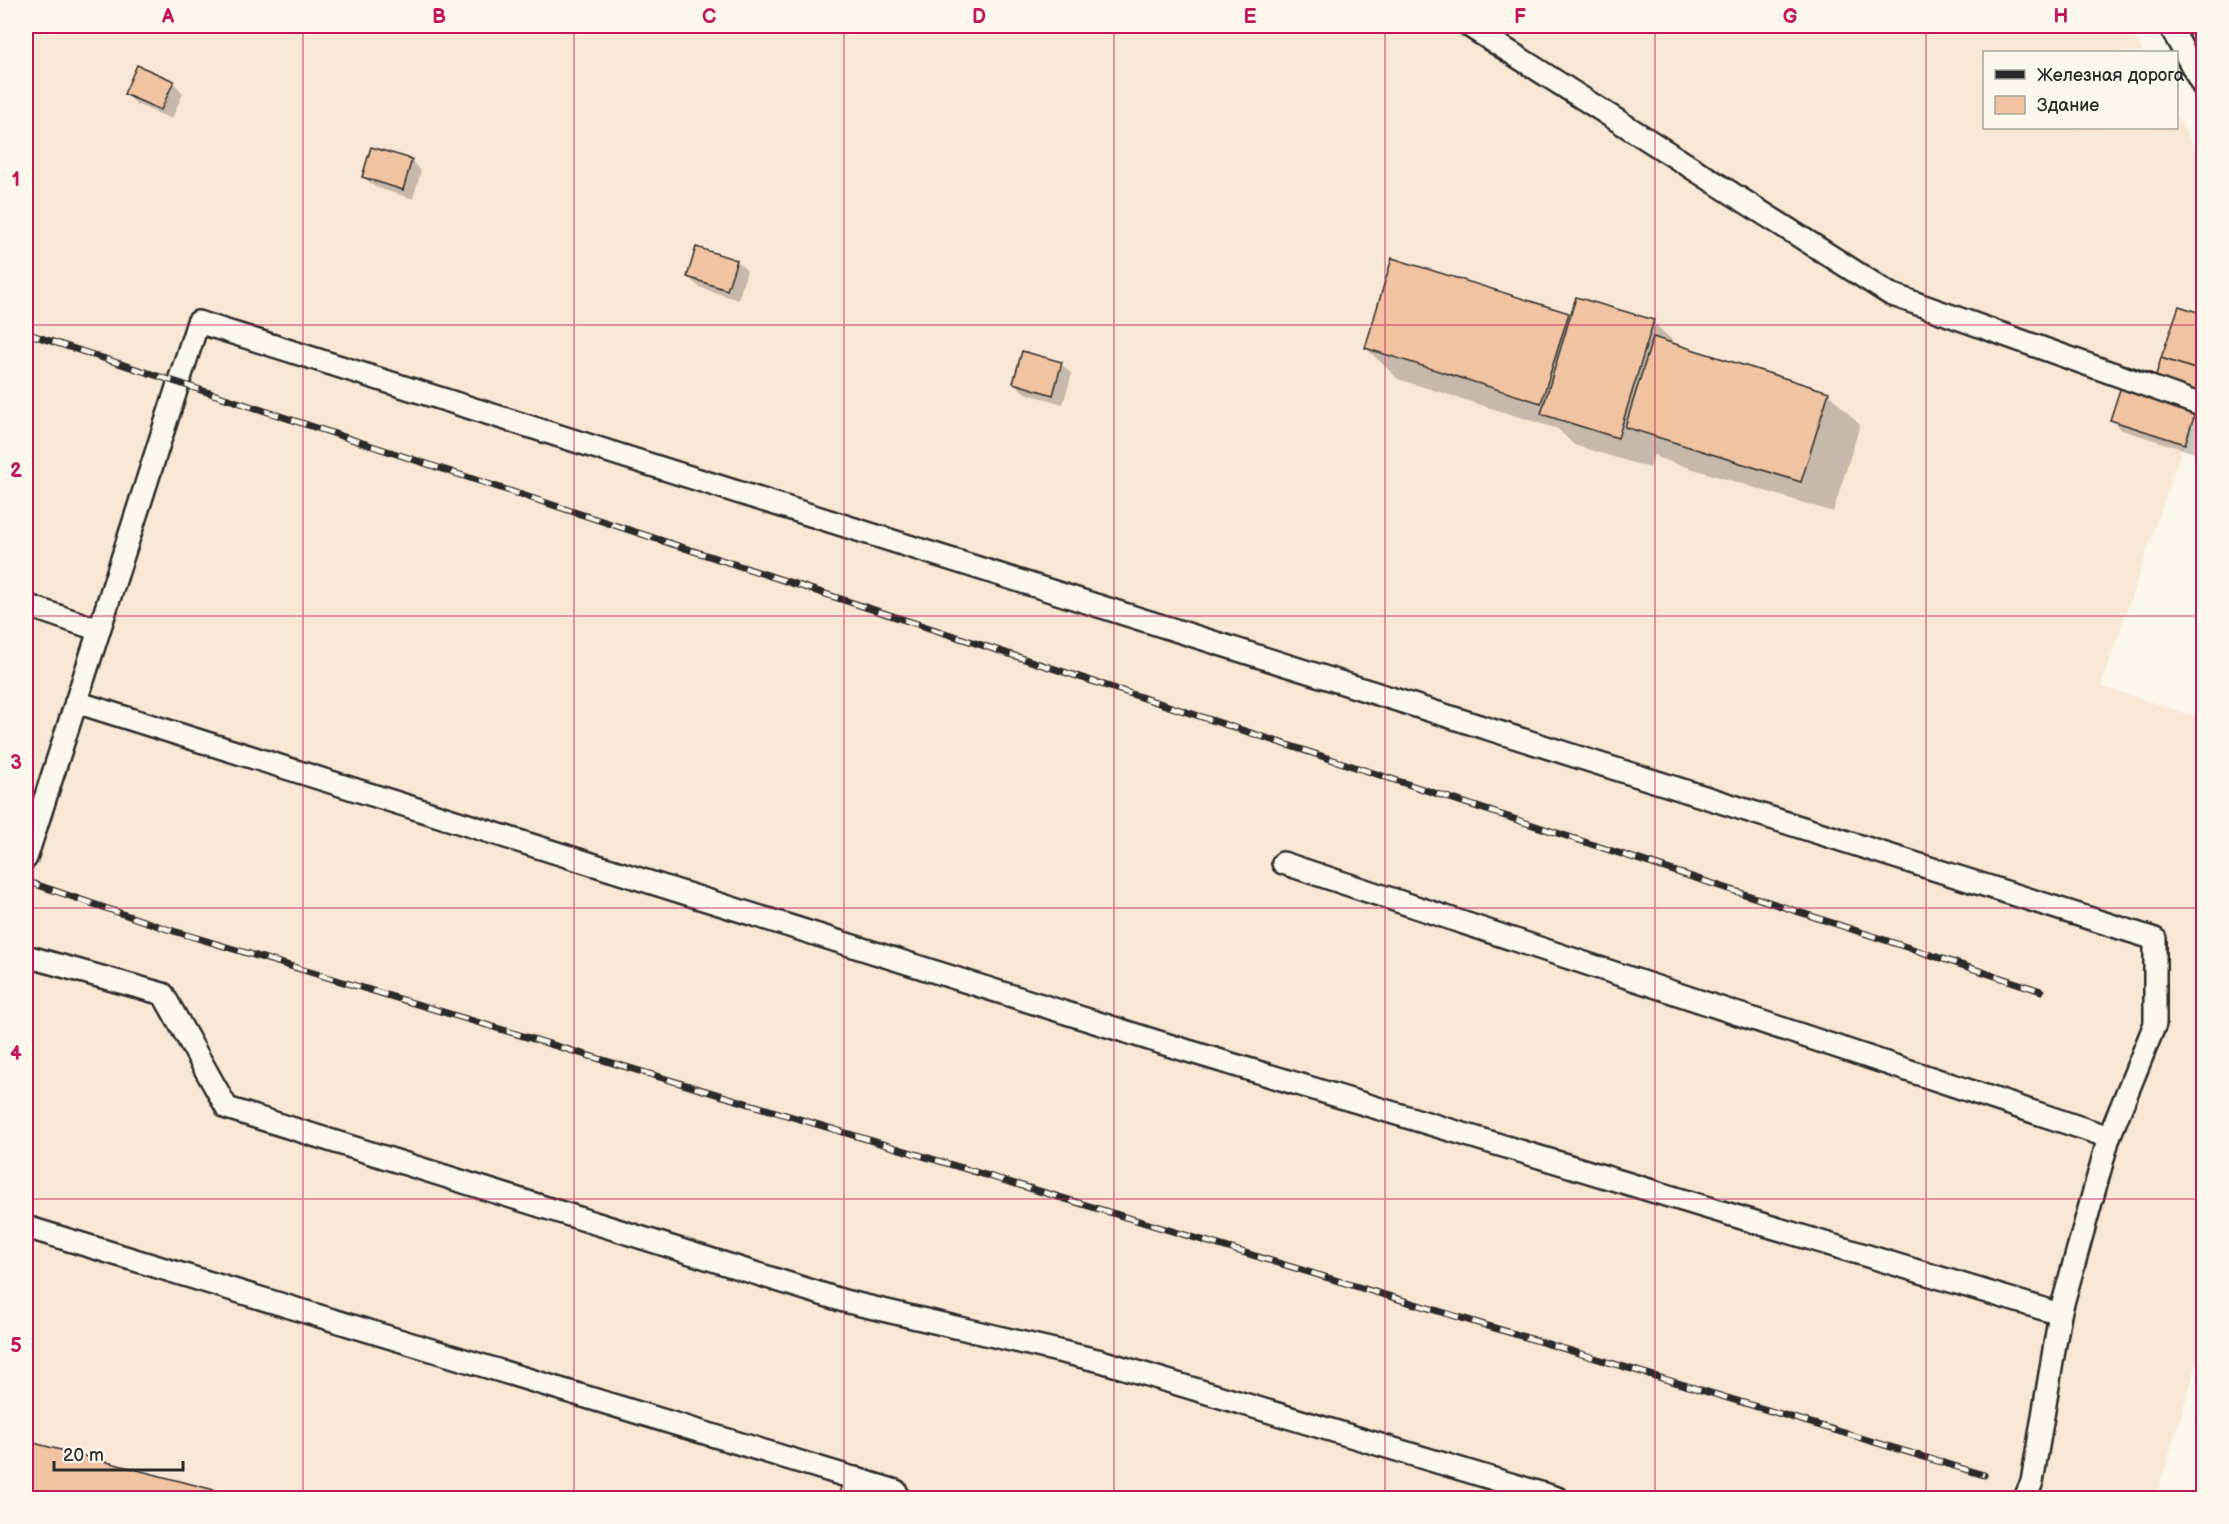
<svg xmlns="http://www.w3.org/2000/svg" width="2229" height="1524" viewBox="0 0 2229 1524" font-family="'Balsamiq Sans',sans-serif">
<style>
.built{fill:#f8e7d5}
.shadow{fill:#0003}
.building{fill:#f1c3a0;stroke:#2b2b2b;stroke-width:1.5}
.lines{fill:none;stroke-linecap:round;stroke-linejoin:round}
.service-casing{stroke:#2b2b2b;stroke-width:26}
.service{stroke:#fbf7ec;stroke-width:21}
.rail-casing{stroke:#2b2b2b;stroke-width:7}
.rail{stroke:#fbf7ec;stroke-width:4.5;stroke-dasharray:14;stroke-linecap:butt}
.grid{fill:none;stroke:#c2185b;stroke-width:1.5;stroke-opacity:0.55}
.neatline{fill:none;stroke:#c2185b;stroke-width:2}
.grid-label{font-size:20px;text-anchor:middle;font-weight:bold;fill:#c2185b}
</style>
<rect width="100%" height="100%" fill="#fbf7ec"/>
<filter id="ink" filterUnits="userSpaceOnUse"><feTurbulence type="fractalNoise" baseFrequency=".0167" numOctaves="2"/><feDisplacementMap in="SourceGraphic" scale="12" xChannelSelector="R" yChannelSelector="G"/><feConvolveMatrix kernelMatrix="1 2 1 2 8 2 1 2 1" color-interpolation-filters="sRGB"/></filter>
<g filter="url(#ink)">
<polygon class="built" points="26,26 2129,26 2143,52 1984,52 1984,128 2176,128 2177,115 2203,166 2203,387 2101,686 2203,719 2203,1343 2156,1498 26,1498"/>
<g class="shadow">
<polygon points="173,82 183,93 172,119 136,104 126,93"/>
<polygon points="411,160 421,171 413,199 375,187 364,177"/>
<polygon points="737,261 747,271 738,300 699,287 688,277"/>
<polygon points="1569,314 1571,317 1653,322 1678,346 1828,393 1860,425 1833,512 1658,458 1654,454 1650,468 1574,445 1558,429 1398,379 1366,348"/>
<polygon points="2204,316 2204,427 2195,453 2122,430 2112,419 2157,377"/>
<polygon points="1061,364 1072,374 1063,404 1025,393 1014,383"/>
<polygon points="26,1443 239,1498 26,1498"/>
</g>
<g class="building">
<polygon points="137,65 174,81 161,110 124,94"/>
<polygon points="371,147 412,159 403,190 362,177"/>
<polygon points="696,247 737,260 727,290 687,277"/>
<polygon points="1392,258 1569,313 1541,403 1365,348"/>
<polygon points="1576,297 1654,320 1618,438 1541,414"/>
<polygon points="2179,306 2204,314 2204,372 2161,358"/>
<polygon points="1653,337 1829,392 1801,482 1625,427"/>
<polygon points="1022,351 1062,362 1053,395 1013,383"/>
<polygon points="2161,358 2204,372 2204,387 2185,444 2110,420 2128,365 2156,375"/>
<polygon points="26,1441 245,1498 26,1498"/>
</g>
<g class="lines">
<defs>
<g id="service">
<polyline points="1469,26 1890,294 2204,406"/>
<polyline points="2170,26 2204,88"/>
<polyline points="26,605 99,630"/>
<polyline points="76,702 1165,1044 2060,1314"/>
<polyline points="26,858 198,322 2155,939 2155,1024 2109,1137 2060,1314 2032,1482 2025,1498"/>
<polyline points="1283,863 2109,1137"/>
<polyline points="26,956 163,994 227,1108 844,1301 1101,1361 1557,1498"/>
<polyline points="26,1227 896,1491"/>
<polyline points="851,1498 855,1478"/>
</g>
</defs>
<use href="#service" class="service-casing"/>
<use href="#service" class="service"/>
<defs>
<g id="rail">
<polyline points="26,333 2041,991"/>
<polyline points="26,881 167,929 1984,1475"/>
</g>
</defs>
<use href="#rail" class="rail-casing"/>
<use href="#rail" class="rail"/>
</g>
</g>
<path class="grid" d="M303 26V1498M574 26V1498M844 26V1498M1114 26V1498M1385 26V1498M1655 26V1498M1926 26V1498M26 325H2204M26 616H2204M26 908H2204M26 1199H2204"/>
<rect width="2229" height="1524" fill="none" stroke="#fbf7ec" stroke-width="66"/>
<rect x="1983" y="51" width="195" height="78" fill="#fbf7ec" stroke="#a8a59f" stroke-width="1.5"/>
<rect x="1995" y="70" width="30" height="9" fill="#2b2b2b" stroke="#a8a59f" stroke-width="1.5"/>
<text x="2037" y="81" font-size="18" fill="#2b2b2b">Железная дорога</text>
<rect x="1995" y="96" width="30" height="18" fill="#f1c3a0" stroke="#a8a59f" stroke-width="1.5"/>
<text x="2037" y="111" font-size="18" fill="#2b2b2b">Здание</text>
<path d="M54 1461v9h129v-9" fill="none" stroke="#2b2b2b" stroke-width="3"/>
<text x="63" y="1461" font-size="18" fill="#2b2b2b" stroke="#fbf7ec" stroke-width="4.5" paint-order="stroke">20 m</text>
<rect x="33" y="33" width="2163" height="1458" class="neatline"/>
<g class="grid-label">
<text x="168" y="23">A</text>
<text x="439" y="23">B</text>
<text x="709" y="23">C</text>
<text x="979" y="23">D</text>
<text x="1250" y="23">E</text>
<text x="1520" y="23">F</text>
<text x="1790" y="23">G</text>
<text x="2061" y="23">H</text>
<text x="16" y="186">1</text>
<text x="16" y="477">2</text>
<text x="16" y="769">3</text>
<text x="16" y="1060">4</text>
<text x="16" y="1352">5</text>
</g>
</svg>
